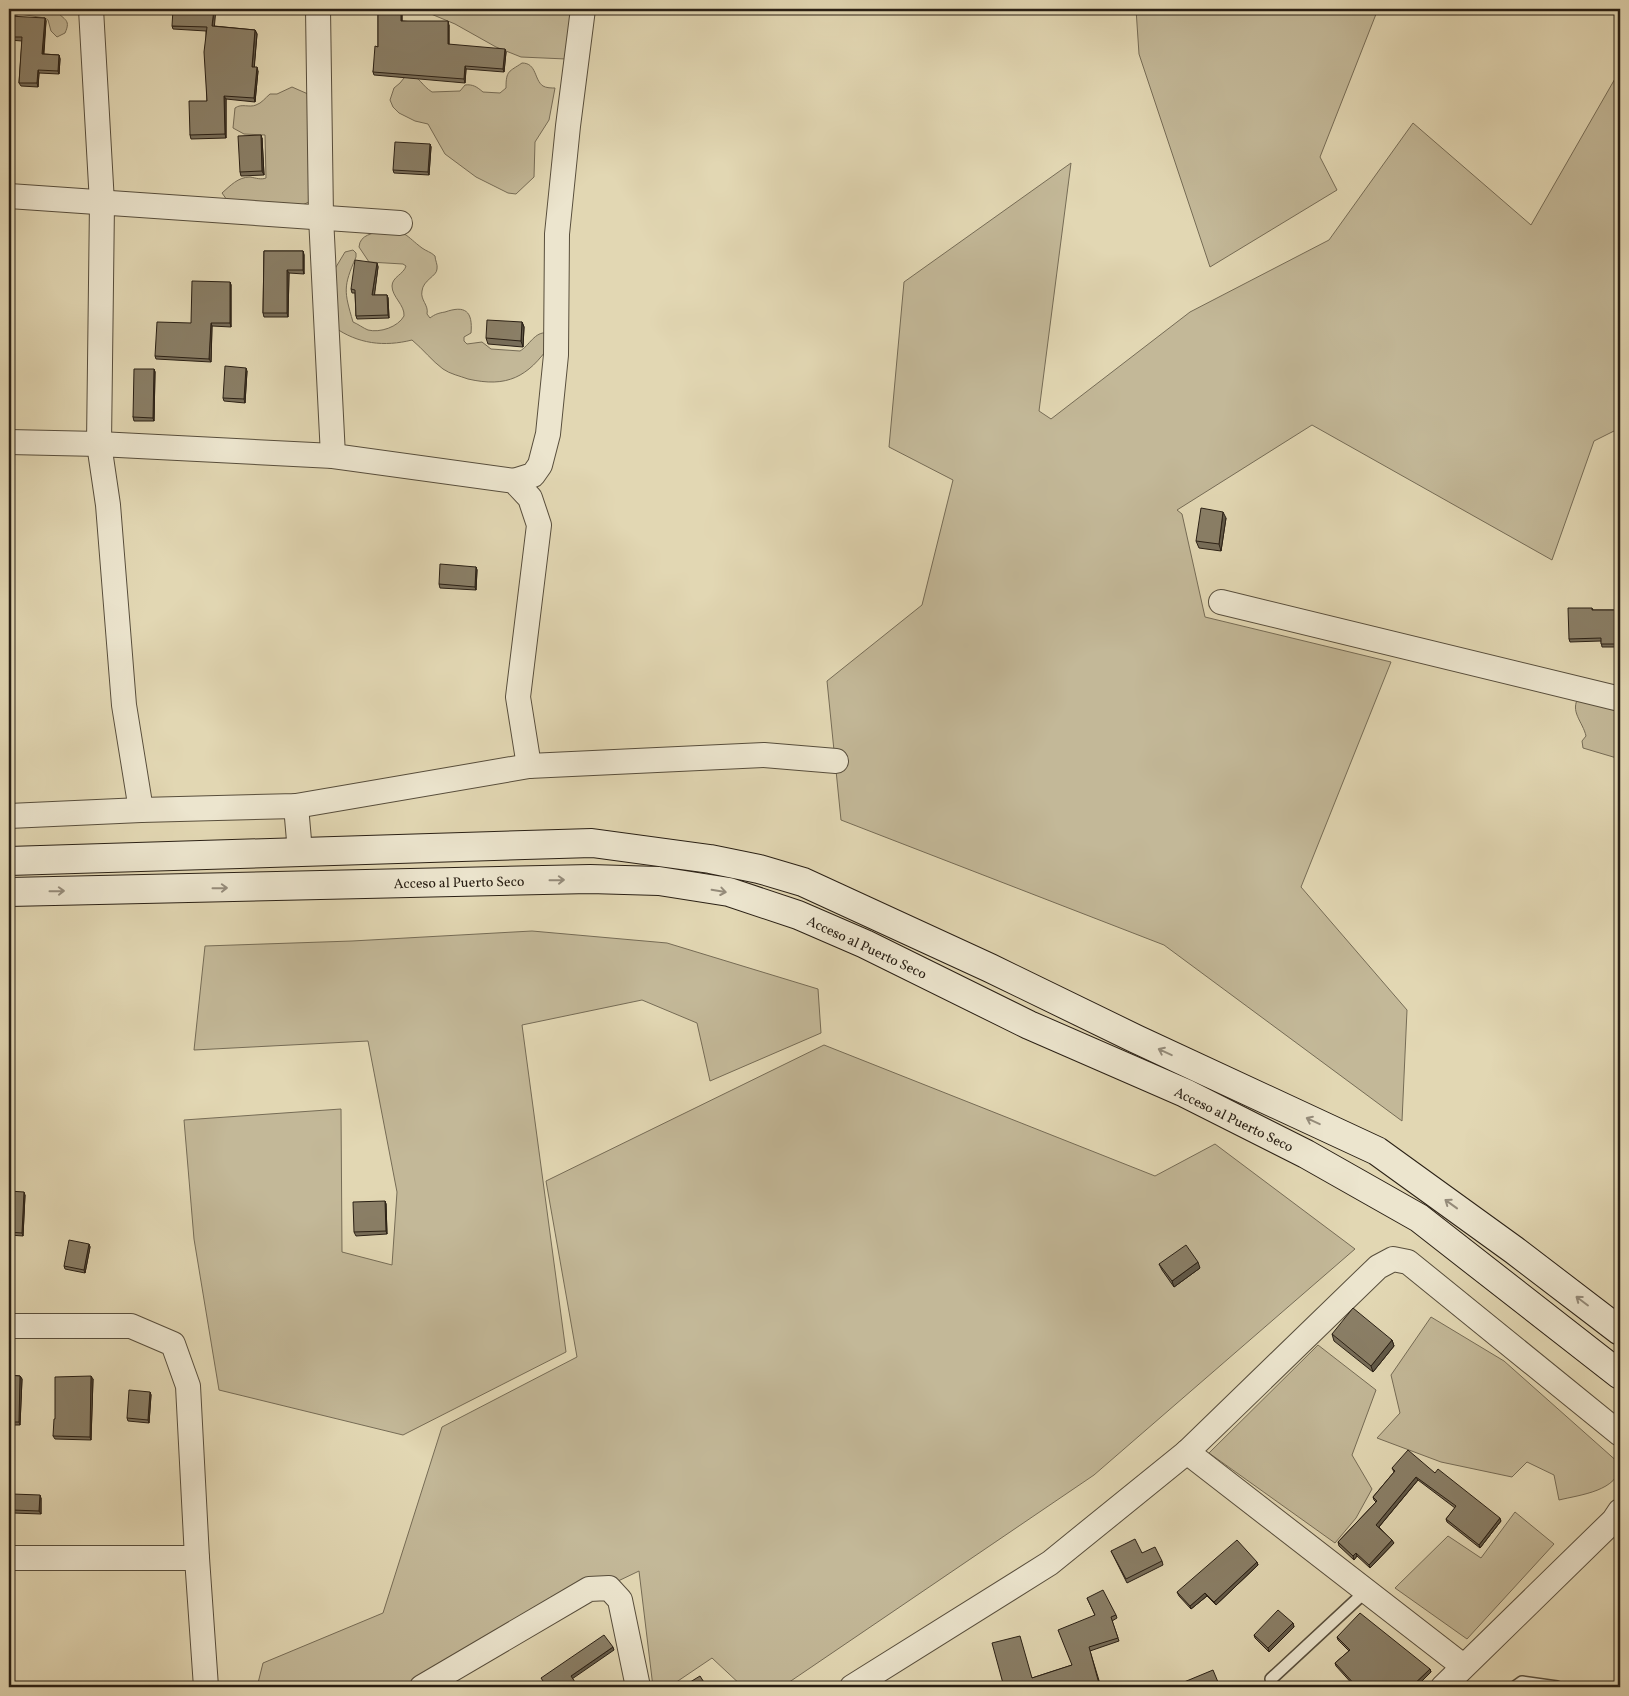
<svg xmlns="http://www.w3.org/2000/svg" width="1629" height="1696" viewBox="0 0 1629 1696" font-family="Vollkorn,serif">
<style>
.green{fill:#c3b898;stroke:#766c56}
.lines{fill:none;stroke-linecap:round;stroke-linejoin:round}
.service-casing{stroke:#584e3c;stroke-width:14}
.minor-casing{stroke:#584e3c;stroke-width:26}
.secondary-casing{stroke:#2a2015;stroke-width:30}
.service{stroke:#ece5ce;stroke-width:11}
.minor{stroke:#ece5ce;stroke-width:24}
.secondary{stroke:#ece5ce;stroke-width:28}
.wall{fill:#776d59;stroke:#2a2015}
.shaded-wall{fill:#615948;stroke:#2a2015}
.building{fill:#8a7f67;stroke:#2a2015}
.oneway{stroke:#958c7b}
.labels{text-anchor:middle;stroke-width:5;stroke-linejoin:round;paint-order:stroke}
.street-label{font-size:14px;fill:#2a2015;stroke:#ece5ce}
</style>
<rect width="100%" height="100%" fill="#e2d7b3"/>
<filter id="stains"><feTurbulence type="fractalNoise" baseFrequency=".004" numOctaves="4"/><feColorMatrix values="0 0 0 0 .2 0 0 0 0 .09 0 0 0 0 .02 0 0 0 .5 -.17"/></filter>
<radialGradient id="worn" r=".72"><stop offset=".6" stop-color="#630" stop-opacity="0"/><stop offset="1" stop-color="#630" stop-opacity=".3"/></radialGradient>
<g class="green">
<path d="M9 9H55C62 20 72 18 65 33L57 37 51 31 48 20 45 18 20 14 9 18Z"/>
<polygon points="419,9 575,9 566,59 521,57 496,47 455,24"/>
<polygon points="1136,9 1378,9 1320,157 1337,190 1210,267 1139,54"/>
<path d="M522 63C537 63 534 80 543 86 546 88 552 88 555 88L549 120 535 142 534 177 516 194 508 193 476 177 445 154 428 124 415 121 399 113 393 107 390 100 394 88 400 83 408 73C421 78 421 85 432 92L460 91 465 85C473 84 477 87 483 92L500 93 506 88C506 70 509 72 522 63Z"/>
<polygon points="1620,70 1620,428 1594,441 1552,560 1312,425 1177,510 1182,514 1205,617 1391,662 1301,887 1407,1010 1402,1121 1164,945 841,820 827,681 922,605 953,480 889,447 904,282 1071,163 1039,411 1051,419 1190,312 1329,240 1413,123 1531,225"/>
<path d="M292 87 308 94 309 202 302 205 227 200 222 193C230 186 238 177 250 177 256 178 261 180 266 178L265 135 244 134 233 128 235 108C242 103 249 108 256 105 262 103 265 98 270 94H277Z"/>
<path d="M383 230C406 230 406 236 422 248 426 251 431 252 435 256 435 260 438 265 437 269 437 276 423 280 422 291 420 300 429 305 427 314L430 318C435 314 439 313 445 312 465 305 473 311 471 333L464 337V341L467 344 482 342 491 349 520 351C529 346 535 331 547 333L550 345C528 377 507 388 468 379 460 376 450 374 443 369 432 361 423 349 412 340 384 347 358 344 334 327L333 272 345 252 353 250 356 253V257C343 287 344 291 353 322 358 324 363 328 368 330 380 333 398 327 404 316 405 305 392 297 392 286 392 277 404 274 406 266L403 264 369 262 359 247C360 234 373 234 383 230Z"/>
<path d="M1579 697 1620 703V759L1583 748 1582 741 1586 736C1583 722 1569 711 1579 697Z"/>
<polygon points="532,931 667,943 818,989 821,1033 710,1081 697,1023 642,1000 522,1025 566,1352 403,1435 219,1390 194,1239 184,1120 341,1109 342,1252 392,1265 397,1192 368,1041 194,1050 205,946 352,941"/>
<polygon points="824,1045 1155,1176 1215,1144 1355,1249 1094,1475 782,1687 743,1687 712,1658 669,1687 653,1687 639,1571 518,1629 408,1687 257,1687 263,1663 383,1613 442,1427 577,1357 546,1181"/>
<path d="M1431 1317 1504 1361 1620 1464C1620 1491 1579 1495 1559 1500L1554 1475 1527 1462 1512 1477 1441 1462 1377 1438 1400 1413 1391 1375Z"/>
<polygon points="1318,1345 1376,1390 1352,1455 1372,1489 1356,1518 1335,1543 1209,1453"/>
<polygon points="1515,1512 1554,1544 1467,1639 1395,1588 1448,1536 1481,1558"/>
</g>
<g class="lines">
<defs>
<g id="service">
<polyline points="1271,1679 1366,1591"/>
<polyline points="1515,1687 1522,1682 1557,1687"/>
</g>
<g id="minor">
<polyline points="91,9 102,203 99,444 108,505 124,705 141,810"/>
<polyline points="318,9 321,217 333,456"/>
<polyline points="9,196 400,223"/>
<polyline points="9,442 99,444 333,456 514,481 530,498 539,525 518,697 529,766"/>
<polyline points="514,481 533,475 540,465 548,434 556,355 557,234 568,126 583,9"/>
<polyline points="1221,602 1620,699"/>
<polyline points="296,806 300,852"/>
<polyline points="9,816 141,810 296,806 529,766 764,755 836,761"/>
<polyline points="9,1326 131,1326 173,1344 188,1386 197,1558 206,1687"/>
<polyline points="1187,1452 1463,1666"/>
<polyline points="9,1558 197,1558"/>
<polyline points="422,1687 589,1589 609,1588 620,1600 638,1687"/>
<polyline points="852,1687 1050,1563 1187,1452 1378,1267 1393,1259 1408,1262 1620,1434"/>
<polyline points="1443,1687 1614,1520 1620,1511"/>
</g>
<g id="secondary">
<polyline points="9,861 592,843 710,859 759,869 803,882 990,968 1136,1039 1377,1151 1514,1250 1620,1331"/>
<polyline points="9,892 590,879 659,881 729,892 798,915 865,944 1029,1025 1185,1093 1306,1154 1419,1218 1620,1375"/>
</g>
</defs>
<use href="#service" class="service-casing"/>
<use href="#minor" class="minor-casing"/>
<use href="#secondary" class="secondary-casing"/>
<use href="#service" class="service"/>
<use href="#minor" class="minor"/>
<use href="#secondary" class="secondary"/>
</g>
<g class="wall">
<polygon points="378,9 402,9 402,21 449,25 449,45 506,52 504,72 466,69 465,83 374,75 373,72 378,47"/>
<polygon points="45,18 46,21 44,54 59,55 60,59 59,74 39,73 38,87 21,86 19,83 22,41 9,40 9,25"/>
<polygon points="172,26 214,26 255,30 257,34 254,67 258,71 255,102 226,99 226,138 191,139 190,135 207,101 206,31 173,29"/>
<polygon points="262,138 264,175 241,176 240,172"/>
<polygon points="430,144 431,147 429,175 394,173 393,170"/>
<polygon points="264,251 303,251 304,255 304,274 289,273 288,317 264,317 263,313"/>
<polygon points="377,263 378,267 374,295 387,295 388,298 389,318 357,319 356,316 355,293 352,293 351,289"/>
<polygon points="230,282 231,285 231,327 212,326 211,362 156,359 155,356 191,323"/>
<polygon points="522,322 524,327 523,347 488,344 486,338"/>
<polygon points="154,369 155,372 154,421 134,421 133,417"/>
<polygon points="247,371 245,403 224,401 223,398"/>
<polygon points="1226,518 1221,551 1199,548 1196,541"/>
<polygon points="476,567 477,570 476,590 440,588 439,584"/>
<polygon points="1592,608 1593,610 1620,610 1620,647 1602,647 1601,641 1570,642 1569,639"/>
<polygon points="9,1191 25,1195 23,1236 9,1235"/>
<polygon points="385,1201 386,1204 387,1234 356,1236 354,1232"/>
<polygon points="89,1244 90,1247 85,1273 65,1269 64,1266"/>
<polygon points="1159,1264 1200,1268 1174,1287 1162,1270"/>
<polygon points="1332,1334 1392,1340 1394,1346 1373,1372 1334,1341"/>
<polygon points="9,1375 20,1376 22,1379 20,1425 9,1425"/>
<polygon points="93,1379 91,1440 55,1439 53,1436"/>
<polygon points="150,1392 151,1395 149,1423 128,1421 127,1418"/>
<polygon points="1392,1468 1435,1473 1501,1521 1480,1548 1447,1522 1446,1519 1455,1508 1418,1480 1379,1527 1394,1543 1370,1568 1357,1556 1354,1560 1339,1546 1338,1542 1376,1502 1374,1500 1373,1497 1394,1472"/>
<polygon points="41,1498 41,1514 13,1513 12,1510"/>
<polygon points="1111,1551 1142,1553 1162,1561 1163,1565 1127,1583"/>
<polygon points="1257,1562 1258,1565 1216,1605 1207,1596 1191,1609 1179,1596 1177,1592"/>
<polygon points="1087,1598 1116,1615 1117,1618 1112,1621 1119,1641 1090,1651 1101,1687 1032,1678 1072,1665 1095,1615"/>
<polygon points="1293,1623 1294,1627 1269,1652 1255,1638 1254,1635"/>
<polygon points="1337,1637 1430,1669 1431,1672 1416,1687 1355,1687 1336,1666 1335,1663 1349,1651 1338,1640"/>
</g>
<g class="shaded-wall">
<polygon points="214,9 216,9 214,30 212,26"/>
<polygon points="401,9 402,9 402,24 401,21"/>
<polygon points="45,18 46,21 43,57 42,54"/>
<polygon points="448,21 449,25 449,48 448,44"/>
<polygon points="255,30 257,34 254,71 252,67"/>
<polygon points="505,49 506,52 504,72 503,69"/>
<polygon points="59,55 60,59 59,74 58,71"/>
<polygon points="465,66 466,69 465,83 464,79"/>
<polygon points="257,67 258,71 255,102 254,98"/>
<polygon points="38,70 39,73 38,87 37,83"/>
<polygon points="224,96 226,99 226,138 225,134"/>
<polygon points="261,135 262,138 264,175 262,171"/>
<polygon points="430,144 431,147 429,175 428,172"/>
<polygon points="303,251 304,255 304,274 303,270"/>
<polygon points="377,263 378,267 374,299 372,295"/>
<polygon points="287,270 289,273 288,317 287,313"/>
<polygon points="230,282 231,285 231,327 230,323"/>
<polygon points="387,295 388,298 389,318 388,315"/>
<polygon points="12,313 13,316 11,352 10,348"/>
<polygon points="522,322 524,327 523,347 521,341"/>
<polygon points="211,323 212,326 211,362 209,359"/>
<polygon points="246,368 247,371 245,403 244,399"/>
<polygon points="154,369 155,372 154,421 153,418"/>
<polygon points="1223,512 1226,518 1221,551 1219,544"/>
<polygon points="476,567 477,570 476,590 475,587"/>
<polygon points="24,1192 25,1195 23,1236 22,1233"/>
<polygon points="385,1201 386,1204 387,1234 386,1231"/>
<polygon points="89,1244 90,1247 85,1273 84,1270"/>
<polygon points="1198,1262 1200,1268 1174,1287 1172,1281"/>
<polygon points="1392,1340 1394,1346 1373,1372 1371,1366"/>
<polygon points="20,1376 22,1379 20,1425 19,1422"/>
<polygon points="91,1376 93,1379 91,1440 90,1437"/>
<polygon points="150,1392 151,1395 149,1423 148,1420"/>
<polygon points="1416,1477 1418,1480 1378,1528 1376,1525"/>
<polygon points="40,1495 41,1498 41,1514 39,1511"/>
<polygon points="1500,1518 1501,1521 1480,1548 1479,1545"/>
<polygon points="1392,1540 1394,1543 1370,1568 1369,1565"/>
<polygon points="1356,1553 1357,1556 1354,1560 1353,1556"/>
<polygon points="1257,1562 1258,1565 1216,1605 1214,1602"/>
<polygon points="1205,1593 1207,1596 1191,1609 1190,1606"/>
<polygon points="1293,1623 1294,1627 1269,1652 1268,1648"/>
<polygon points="613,1647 614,1650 572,1679 571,1676"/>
<polygon points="1430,1669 1431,1672 1416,1687 1411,1687"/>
<polygon points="575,1682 576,1685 573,1687 567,1687"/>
</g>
<g class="building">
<polygon points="173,9 214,9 212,26 255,30 252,67 257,67 254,98 224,96 225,134 190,135 189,101 207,101 204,52 207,27 172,26"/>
<polygon points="378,9 401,9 401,21 448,21 448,44 505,49 503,69 465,66 464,79 373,72 375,46 378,47"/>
<polygon points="9,16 45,18 42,54 59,55 58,71 38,70 37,83 19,83 22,37 9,37"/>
<polygon points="261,135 262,171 240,172 238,136"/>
<polygon points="395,142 430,144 428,172 393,170"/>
<polygon points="264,251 303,251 303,270 287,270 287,313 263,313"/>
<polygon points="355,260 377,263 372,295 387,295 388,315 356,316 355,290 351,289"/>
<polygon points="192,281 230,282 230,323 211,323 209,359 155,356 157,322 191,323"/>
<polygon points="9,313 12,313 10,348 9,348"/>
<polygon points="487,320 522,322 521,341 486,338"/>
<polygon points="225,366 246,368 244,399 223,398"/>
<polygon points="134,369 154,369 153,418 133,417"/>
<polygon points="1201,508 1223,512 1219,544 1196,541"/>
<polygon points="440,564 476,567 475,587 439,584"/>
<polygon points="1568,608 1592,608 1592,610 1620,610 1620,644 1601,644 1601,638 1569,639"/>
<polygon points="9,1191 24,1192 22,1233 9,1232"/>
<polygon points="385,1201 386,1231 354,1232 353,1202"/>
<polygon points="69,1240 89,1244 84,1270 64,1266"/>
<polygon points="1186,1245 1198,1262 1172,1281 1159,1264"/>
<polygon points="1353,1308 1392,1340 1371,1366 1332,1334"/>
<polygon points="9,1375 20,1376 19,1422 9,1422"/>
<polygon points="91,1376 90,1437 53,1436 54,1419 55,1419 55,1377"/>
<polygon points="129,1390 150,1392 148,1420 127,1418"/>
<polygon points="1408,1450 1435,1473 1438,1469 1500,1518 1479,1545 1446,1519 1456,1506 1416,1477 1376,1525 1392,1540 1369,1565 1356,1553 1353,1556 1338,1542 1377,1501 1373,1497 1395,1471 1392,1468"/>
<polygon points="12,1494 40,1495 39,1511 12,1510"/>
<polygon points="1135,1539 1142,1553 1155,1547 1162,1561 1126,1579 1111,1551"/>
<polygon points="1237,1540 1257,1562 1214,1602 1205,1593 1190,1606 1177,1592"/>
<polygon points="1103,1590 1116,1615 1111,1617 1118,1638 1089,1647 1100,1687 1004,1687 992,1643 1020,1636 1032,1678 1072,1665 1058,1630 1095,1615 1087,1598"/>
<polygon points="1278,1610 1293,1623 1268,1648 1254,1635"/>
<polygon points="1360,1613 1430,1669 1411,1687 1357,1687 1335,1663 1350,1650 1337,1637"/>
<polygon points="604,1635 613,1647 571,1676 575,1682 567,1687 547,1687 541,1678"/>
<polygon points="1213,1670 1220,1687 1172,1687"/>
<polygon points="700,1676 707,1687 682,1687"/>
<polygon points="1136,1682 1138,1687 1122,1687"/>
</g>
<defs><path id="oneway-shaft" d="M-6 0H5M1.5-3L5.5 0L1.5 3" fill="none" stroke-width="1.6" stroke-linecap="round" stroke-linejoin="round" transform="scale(1.25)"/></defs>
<g class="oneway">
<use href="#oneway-shaft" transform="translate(557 880) rotate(-1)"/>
<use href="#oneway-shaft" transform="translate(220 888) rotate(-1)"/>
<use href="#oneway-shaft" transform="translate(57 891) rotate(-1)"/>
<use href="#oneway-shaft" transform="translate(719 891) rotate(9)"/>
<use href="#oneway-shaft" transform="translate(1165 1052) rotate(-155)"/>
<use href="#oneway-shaft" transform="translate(1313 1121) rotate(-155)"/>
<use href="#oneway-shaft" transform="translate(1451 1204) rotate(-144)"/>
<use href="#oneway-shaft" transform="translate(1582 1301) rotate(-143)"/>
</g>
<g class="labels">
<g class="street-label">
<text transform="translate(459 882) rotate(-1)" y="5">Acceso al Puerto Seco</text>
<text transform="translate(867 947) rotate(25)" y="5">Acceso al Puerto Seco</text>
<text transform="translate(1234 1119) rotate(26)" y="5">Acceso al Puerto Seco</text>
</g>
</g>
<rect width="1629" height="1696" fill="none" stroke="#e2d7b3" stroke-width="30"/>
<rect x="10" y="10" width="1609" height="1676" fill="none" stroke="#2a2015" stroke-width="2.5"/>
<rect x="15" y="15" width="1599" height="1666" fill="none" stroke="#2a2015"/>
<rect width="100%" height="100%" filter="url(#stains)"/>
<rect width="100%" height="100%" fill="url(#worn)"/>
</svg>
